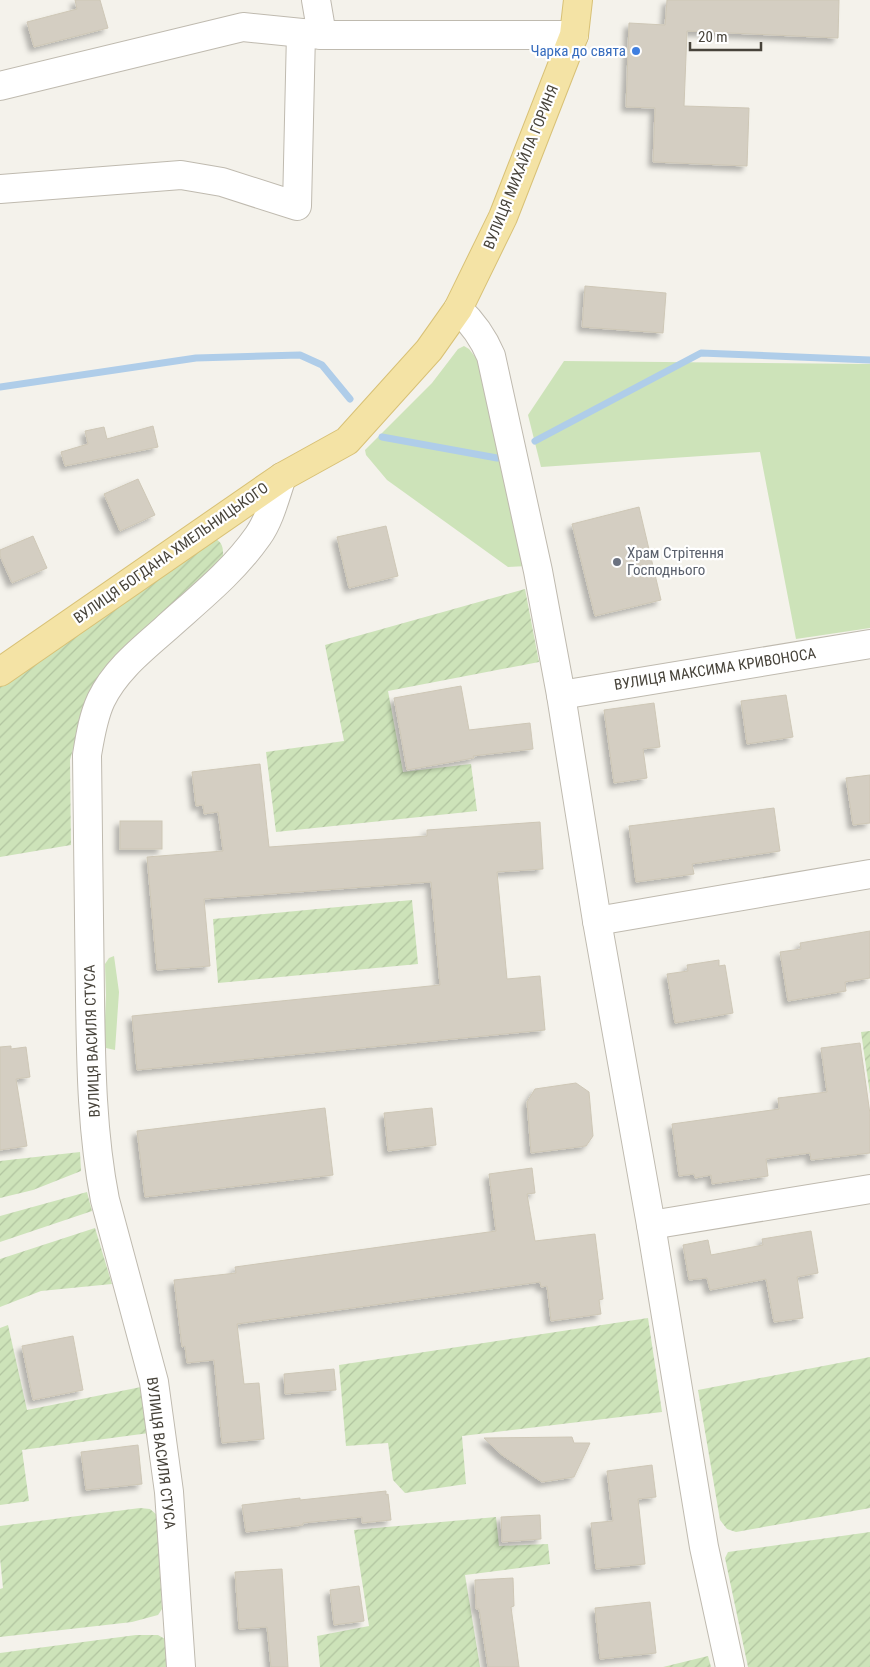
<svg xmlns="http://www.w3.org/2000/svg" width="870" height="1667" viewBox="0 0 870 1667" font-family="'Roboto Condensed',sans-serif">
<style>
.grass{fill:#cde3b9}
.garden{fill:url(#garden-furrows)}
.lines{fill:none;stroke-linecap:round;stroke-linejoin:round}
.stream{stroke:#afcde9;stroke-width:7}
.building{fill:#d4cec2;stroke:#cec7b6;filter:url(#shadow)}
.minor-casing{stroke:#bfbaaf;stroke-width:30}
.major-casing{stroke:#d8c176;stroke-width:30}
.minor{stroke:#fff;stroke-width:28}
.major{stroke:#f4e3a5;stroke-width:28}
.shop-dot{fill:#3f7fe0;stroke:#fff;stroke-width:2}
.worship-dot{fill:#6b7280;stroke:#fff;stroke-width:2}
.labels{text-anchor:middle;stroke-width:4.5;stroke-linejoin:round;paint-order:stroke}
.shop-label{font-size:15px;fill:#366cbe;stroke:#fff;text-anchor:end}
.street-label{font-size:15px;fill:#47433a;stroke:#fff}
.worship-label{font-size:15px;fill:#5b616d;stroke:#fff;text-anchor:start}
</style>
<defs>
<pattern id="garden-furrows" width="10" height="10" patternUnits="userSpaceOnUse" patternTransform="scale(1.25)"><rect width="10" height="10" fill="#cde3b9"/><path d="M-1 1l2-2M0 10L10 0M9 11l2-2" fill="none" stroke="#b1c4a0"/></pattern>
<filter id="shadow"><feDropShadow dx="-4.5" dy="4.5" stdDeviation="2.5" flood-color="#0004"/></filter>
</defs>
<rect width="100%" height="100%" fill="#f4f2eb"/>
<g class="grass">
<polygon points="464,346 469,349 480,363 527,566 508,567 387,480 366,455 365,450 432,383 458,349"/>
<polygon points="564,361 870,364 870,628 796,639 760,452 541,467 528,415"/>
<polygon points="114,956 119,992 115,1050 106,1048 104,1044 106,995 105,964 109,958"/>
</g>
<g class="garden">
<path d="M214 538C224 543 223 549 223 558L84 710 70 760 71 845 0 857V687L191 552Z"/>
<polygon points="525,589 539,662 388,691 403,772 471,764 477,811 276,832 266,752 344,741 325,645"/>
<polygon points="412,900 418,964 218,983 213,919"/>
<polygon points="870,1031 870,1094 861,1032"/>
<polygon points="80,1152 81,1171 33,1190 0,1198 0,1161"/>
<polygon points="87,1192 92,1211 0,1242 0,1216"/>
<polygon points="95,1228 112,1284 41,1291 0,1307 0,1259"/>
<polygon points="648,1318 662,1412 462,1436 466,1484 405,1493 393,1480 388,1443 346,1446 339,1365"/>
<polygon points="8,1325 27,1410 141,1387 149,1433 22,1450 29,1501 0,1505 0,1328"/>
<polygon points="870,1357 870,1508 736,1532 727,1529 720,1520 698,1390"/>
<polygon points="140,1508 150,1509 157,1515 162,1609 158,1615 132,1622 0,1637 0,1589 3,1588 0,1558 0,1526"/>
<polygon points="496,1517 499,1546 548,1544 550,1564 465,1575 480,1667 320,1667 317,1636 369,1626 354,1530"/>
<polygon points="870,1532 870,1667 748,1667 725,1558 728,1552"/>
<polygon points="136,1635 158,1635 165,1639 168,1667 0,1667 0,1653"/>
<polygon points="708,1656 711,1667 663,1667"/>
</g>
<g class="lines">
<g class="stream">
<polyline points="0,387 196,358 300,355 322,365 350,399"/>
<polyline points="382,437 497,458"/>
<polyline points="535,441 701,353 870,360"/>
</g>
</g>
<g class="building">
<polygon points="75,0 100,0 108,28 34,47 27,22 77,9"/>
<polygon points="667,0 839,0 838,38 687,31 684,106 749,108 747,166 653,162 655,108 626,107 629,23 665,25"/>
<polygon points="585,286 666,293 663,333 582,327"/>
<polygon points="153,426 158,447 65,466 61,452 88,444 85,431 104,427 107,439"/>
<polygon points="138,479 155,515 120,531 104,494"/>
<polygon points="639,507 661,600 595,616 572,524"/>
<polygon points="386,526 398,576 349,588 337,537"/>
<polygon points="33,536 47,568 12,583 0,556 0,550"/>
<polygon points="461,686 469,730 530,723 533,749 473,756 474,758 407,770 394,698"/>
<polygon points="786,695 793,737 747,744 741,701"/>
<polygon points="654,703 660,747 643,749 647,778 614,783 604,710"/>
<polygon points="260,764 269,847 427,836 427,830 540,822 543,869 497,872 507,979 540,976 545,1030 137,1070 132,1016 440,985 431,882 204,899 210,966 157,970 147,857 223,851 218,812 204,814 203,805 196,806 192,772"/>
<polygon points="870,775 870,823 853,825 846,778"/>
<polygon points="774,808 780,851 692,864 694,874 636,882 629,826"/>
<rect x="120" y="821" width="42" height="28"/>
<polygon points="870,931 870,978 845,982 846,991 788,1001 780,952 801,949 800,943"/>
<polygon points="719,960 719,966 725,965 733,1013 675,1023 667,974 688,971 687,965"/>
<polygon points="860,1043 870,1114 870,1153 811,1160 810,1153 766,1159 768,1176 712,1184 711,1175 695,1178 694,1174 679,1176 672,1124 779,1109 778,1098 827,1092 821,1048"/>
<polygon points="11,1046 11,1049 26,1047 30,1077 16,1079 27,1146 0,1150 0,1047"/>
<polygon points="576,1083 589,1092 593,1136 586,1146 531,1153 527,1102 535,1089"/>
<polygon points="325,1108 333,1175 145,1197 137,1131"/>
<polygon points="432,1108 436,1145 388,1151 384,1113"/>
<polygon points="532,1168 535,1193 527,1194 535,1241 595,1234 603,1299 599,1300 601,1314 551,1321 547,1286 541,1287 540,1282 237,1324 244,1384 259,1383 264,1439 222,1443 214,1360 187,1363 185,1346 182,1347 174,1280 236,1273 235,1267 496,1231 489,1174"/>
<polygon points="811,1231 818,1273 797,1277 803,1318 774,1322 766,1279 710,1290 707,1278 689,1280 683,1245 708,1240 711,1255 763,1245 762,1239"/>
<polygon points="73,1336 83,1390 33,1400 22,1346"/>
<polygon points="334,1369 336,1390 285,1394 284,1374"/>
<polygon points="572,1437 574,1443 590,1443 574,1477 542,1482 502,1455 484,1438"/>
<polygon points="138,1445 142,1484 86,1490 81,1452"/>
<polygon points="652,1465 656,1497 638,1499 645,1564 596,1569 591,1523 613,1521 607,1471"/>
<polygon points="386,1491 386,1495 388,1494 391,1520 362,1523 362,1517 303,1523 303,1525 246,1532 242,1505 300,1498 300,1500"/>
<polygon points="540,1515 541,1539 502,1542 501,1517"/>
<polygon points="282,1569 288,1667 271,1667 267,1627 239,1629 235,1572"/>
<polygon points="513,1578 514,1606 511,1607 519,1667 488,1667 479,1609 476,1609 475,1580"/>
<polygon points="359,1586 364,1621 334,1625 330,1590"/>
<polygon points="650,1602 656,1653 600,1659 595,1608"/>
</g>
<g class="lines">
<defs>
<g id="minor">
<polyline points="316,0 322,35"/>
<polyline points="0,86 243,27 322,35 574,35"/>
<polyline points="0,189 181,175 222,182 297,206 301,33"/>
<path d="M458 309C473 323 483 337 491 356L538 571 561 695 597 921 651 1225 704 1547 730 1667"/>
<polyline points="561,695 870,644"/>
<polyline points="597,921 870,874"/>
<polyline points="651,1225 870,1189"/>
<path d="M181 1667 169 1492 154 1382 105 1200C92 1134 91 1066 90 999 89 918 88 836 87 755 90 737 93 717 101 700 115 671 140 651 164 630 197 600 232 573 258 536 270 519 275 497 282 477"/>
</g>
<polyline id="major" points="0,672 282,477 347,441 429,350 458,309 503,217 574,35 578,0"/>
</defs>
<use href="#minor" class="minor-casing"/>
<use href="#major" class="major-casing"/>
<use href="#minor" class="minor"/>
<use href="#major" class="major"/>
</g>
<circle class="shop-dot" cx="636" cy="51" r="5"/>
<circle class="worship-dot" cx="617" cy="562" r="5"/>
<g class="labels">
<g class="shop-label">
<text x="626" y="56">Чарка до свята</text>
</g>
<g class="street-label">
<text transform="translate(521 167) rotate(-68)" y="5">ВУЛИЦЯ МИХАЙЛА ГОРИНЯ</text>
<text transform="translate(171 553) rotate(-35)" y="5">ВУЛИЦЯ БОГДАНА ХМЕЛЬНИЦЬКОГО</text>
<text transform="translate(715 669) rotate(-9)" y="5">ВУЛИЦЯ МАКСИМА КРИВОНОСА</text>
<text transform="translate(92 1041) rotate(-92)" y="5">ВУЛИЦЯ ВАСИЛЯ СТУСА</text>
<text transform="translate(161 1453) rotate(83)" y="5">ВУЛИЦЯ ВАСИЛЯ СТУСА</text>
</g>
<g class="worship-label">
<text x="627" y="558">Храм Стрітення<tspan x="627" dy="17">Господнього</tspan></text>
</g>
</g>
<path d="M690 42v8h71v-8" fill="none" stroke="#47433a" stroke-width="2.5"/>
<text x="698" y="42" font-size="15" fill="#47433a" stroke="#ffffff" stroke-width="4" paint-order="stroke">20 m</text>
</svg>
